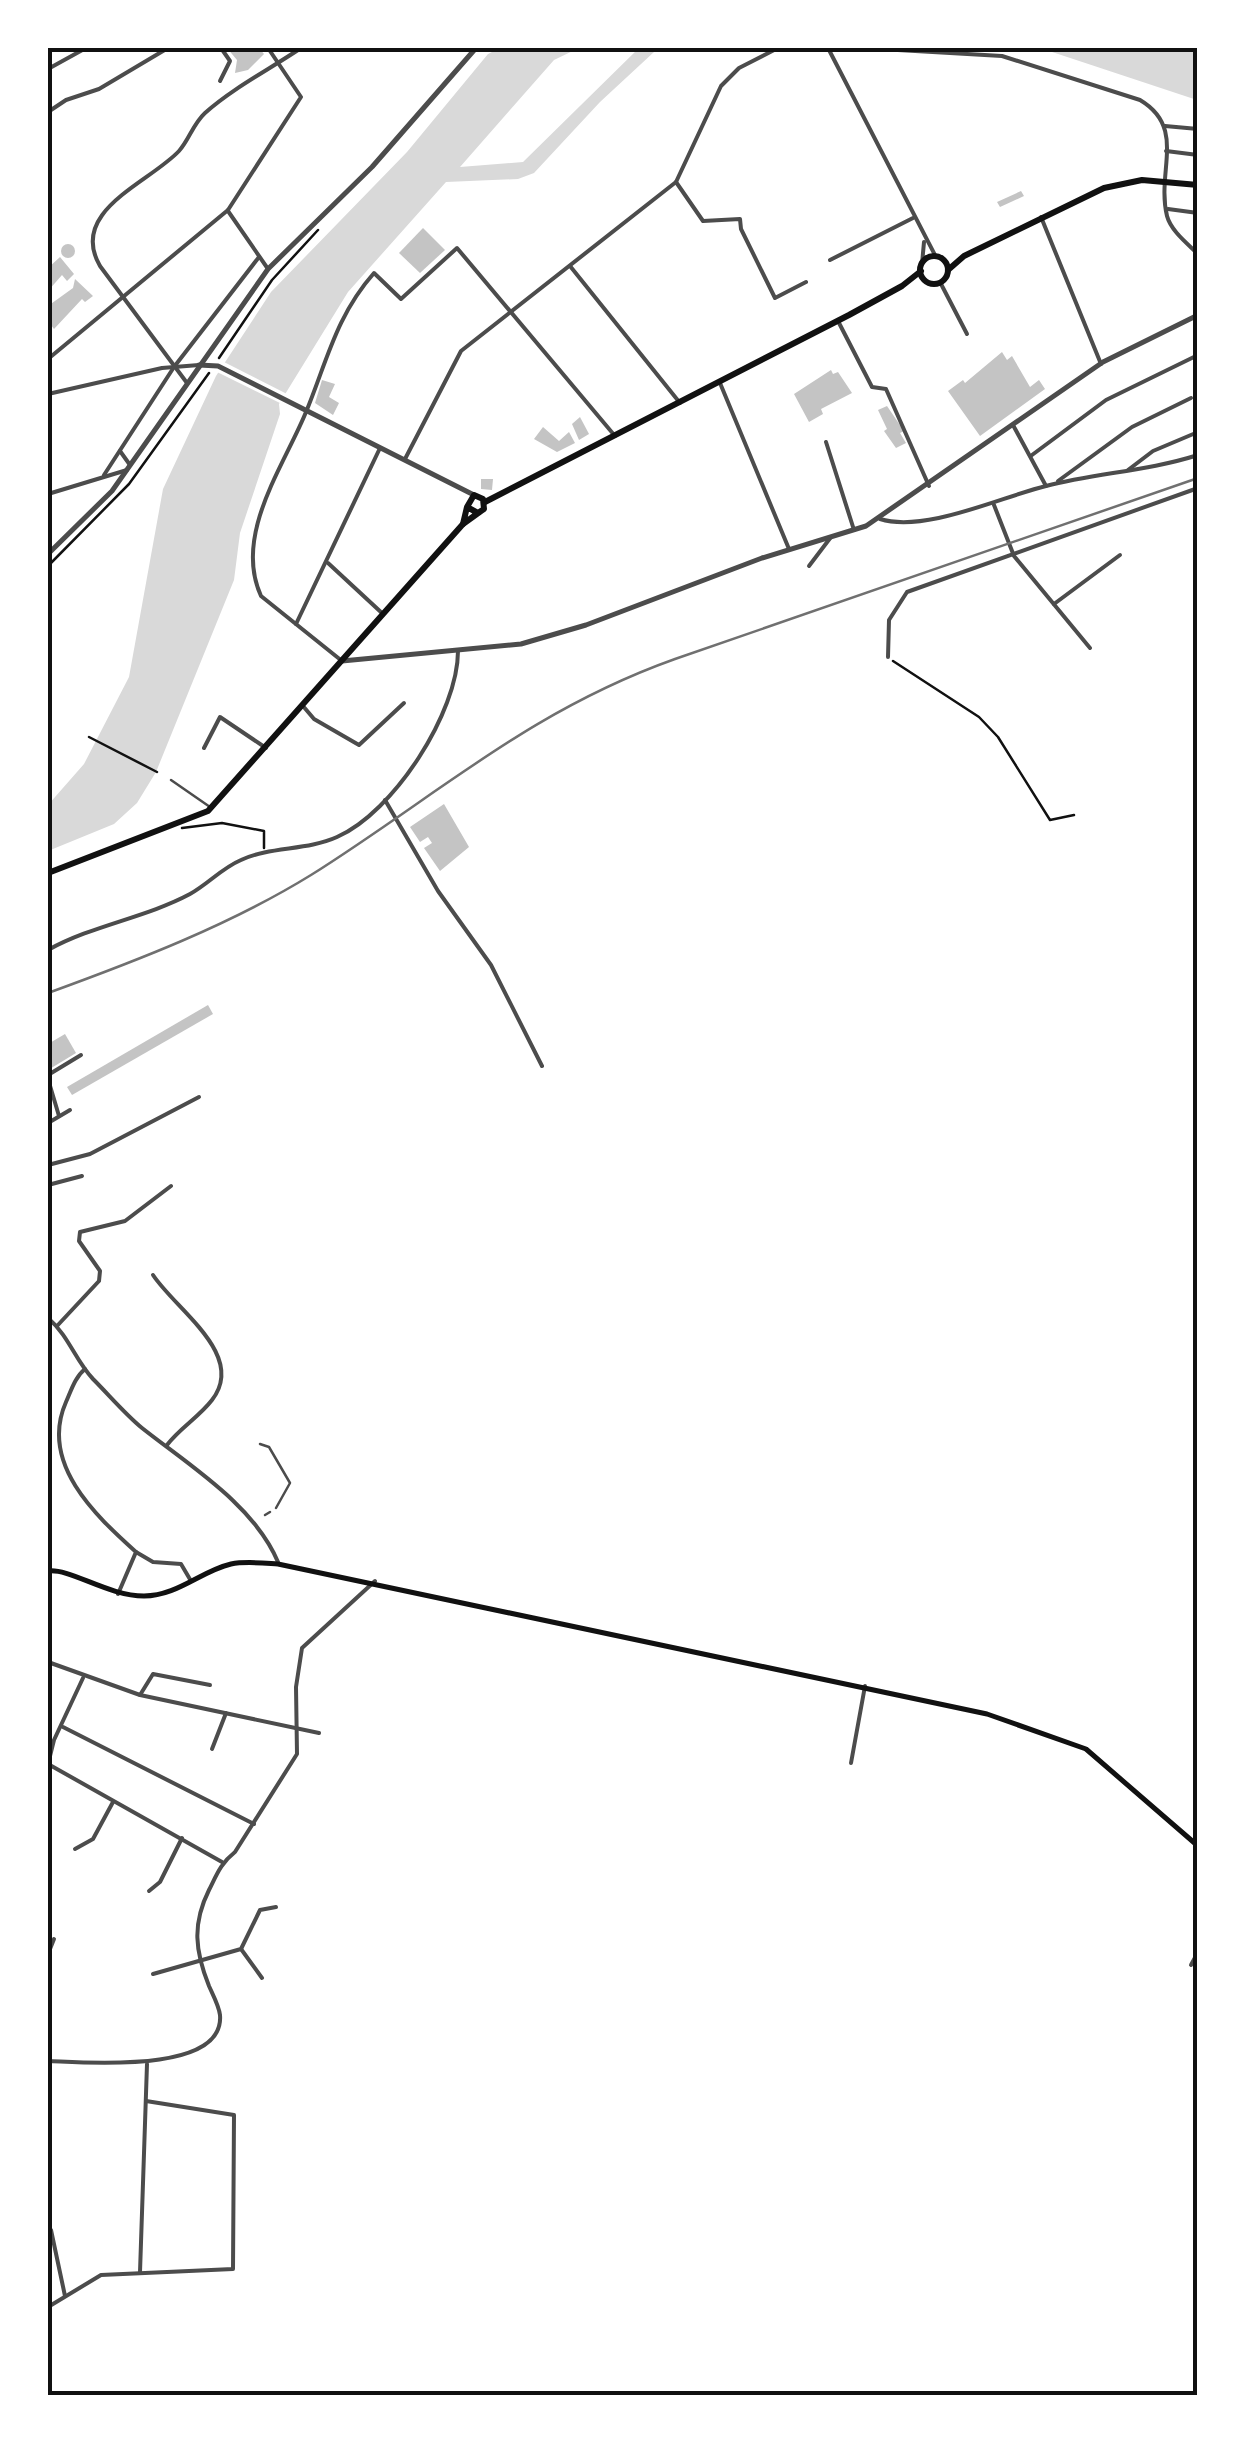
<svg xmlns="http://www.w3.org/2000/svg" width="1245" height="2443" viewBox="0 0 1245 2443" font-family="'IBM Plex Serif',serif">
<style>
.water{fill:#d9d9d9}
.pier{fill:#fff}
.building{fill:#c4c4c4}
.lines{fill:none;stroke-linecap:round;stroke-linejoin:round}
.path{stroke:#111;stroke-width:2.5}
.pedestrian{stroke:#4c4c4c;stroke-width:2.5}
.minor{stroke:#4c4c4c;stroke-width:4}
.tertiary{stroke:#4c4c4c;stroke-width:5}
.secondary{stroke:#111;stroke-width:5}
.primary{stroke:#111;stroke-width:6}
.rail{stroke:#707070;stroke-width:2.5}
.neatline{fill:none;stroke:#111;stroke-width:4}
</style>
<rect width="100%" height="100%" fill="#fff"/>
<g class="water">
<polygon points="500,48 579,48 554,60 460,167 523,162 639,48 665,48 654,52 600,102 534,173 518,179 446,182 348,292 279,404 280,414 240,533 234,580 156,772 137,803 114,824 48,851 48,805 84,764 129,677 163,489 216,376 271,292 407,152 488,54"/>
<polygon points="1040,48 1187,48 1197,51 1197,100"/>
</g>
<polygon class="pier" points="222,361 289,395 284,405 217,372"/>
<g class="building">
<polygon points="227,48 259,48 264,54 248,70 235,73 237,60"/>
<polygon points="1021,191 1024,196 1000,207 997,202"/>
<polygon points="423,228 445,250 420,273 399,253"/>
<circle cx="68" cy="251" r="7"/>
<polygon points="60,257 74,274 67,281 62,275 48,291 48,268"/>
<polygon points="75,279 93,296 85,302 82,299 54,329 48,321 48,306 73,288"/>
<polygon points="1002,352 1007,360 1012,356 1030,387 1039,380 1045,389 980,436 948,391 963,380 965,383"/>
<polygon points="831,370 833,374 838,372 852,393 821,409 823,414 809,422 794,394"/>
<polygon points="322,380 335,384 329,397 339,403 333,415 315,403"/>
<polygon points="887,406 904,431 900,433 906,443 896,448 884,431 887,429 878,410"/>
<polygon points="580,417 589,434 579,440 572,424"/>
<polygon points="543,427 559,441 569,432 575,443 557,452 534,439"/>
<polygon points="481,479 493,479 492,490 481,489"/>
<polygon points="444,804 469,847 440,871 424,848 432,843 428,837 420,842 410,827"/>
<polygon points="208,1005 213,1014 72,1095 67,1087"/>
<polygon points="65,1034 76,1053 48,1070 48,1044"/>
</g>
<g class="lines">
<g class="path">
<polyline points="219,358 272,280 318,230"/>
<polyline points="48,566 129,484 209,373"/>
<polyline points="893,661 979,717 998,737 1050,820 1074,815"/>
<polyline points="89,737 157,772"/>
<polyline points="182,828 222,823 264,831 264,848"/>
</g>
<g class="pedestrian">
<polyline points="171,780 210,807"/>
<polyline points="260,1444 269,1447 290,1483 276,1508"/>
<polyline points="265,1515 270,1512"/>
</g>
<g class="minor">
<polyline points="828,48 936,257"/>
<path d="M863 48 1002 56 1140 100C1187 128 1156 171 1167 216 1171 231 1188 244 1198 254"/>
<polyline points="48,69 86,48"/>
<polyline points="220,81 230,61 221,48"/>
<polyline points="48,112 66,100 99,89 168,48"/>
<polyline points="1165,126 1198,129"/>
<polyline points="1166,151 1198,155"/>
<polyline points="676,182 703,221 740,219 741,229 775,298 806,282"/>
<polyline points="1168,209 1198,213"/>
<polyline points="228,210 301,97 268,48"/>
<polyline points="228,211 268,269"/>
<polyline points="1041,217 1101,364"/>
<polyline points="830,260 913,218"/>
<polyline points="922,264 924,242"/>
<polyline points="570,266 680,403"/>
<polyline points="940,282 967,334"/>
<polyline points="838,321 872,387 886,389 929,486"/>
<polyline points="48,359 228,210"/>
<path d="M187 383 100 266C68 211 149 183 179 151 189 140 193 124 205 113 233 88 270 69 301 48"/>
<polyline points="720,383 789,549"/>
<polyline points="48,394 162,368 199,365"/>
<polyline points="1013,425 1046,486"/>
<polyline points="826,442 854,530"/>
<polyline points="120,451 130,465"/>
<polyline points="1032,455 1106,400 1198,355"/>
<polyline points="405,459 461,351 676,182 721,86 739,68 778,48"/>
<polyline points="1128,470 1153,451 1198,432"/>
<polyline points="104,475 174,367 259,257"/>
<polyline points="1058,481 1132,427 1191,398"/>
<polyline points="48,494 127,470"/>
<polyline points="994,505 1014,556 1090,648"/>
<path d="M880 519C925 533 1001 497 1046 486 1096 473 1148 471 1198 455"/>
<polyline points="328,563 383,614"/>
<polyline points="809,566 831,537"/>
<polyline points="1054,604 1120,555"/>
<polyline points="296,624 380,448"/>
<polyline points="888,657 889,620 907,592 1198,488"/>
<path d="M342 661 261 596C233 535 284 466 306 412 327 361 336 316 374 273L401 299 457 248 615 436"/>
<polyline points="303,706 314,719 359,745 404,703"/>
<polyline points="204,748 220,717 266,748"/>
<polyline points="385,800 438,891 491,965 542,1066"/>
<path d="M48 950C93 925 145 918 190 894 208 884 222 868 241 860 271 846 306 851 337 837 394 812 458 712 458 651"/>
<polyline points="48,1075 81,1055"/>
<polyline points="48,1079 59,1116"/>
<polyline points="48,1123 70,1110"/>
<polyline points="48,1165 90,1154 199,1097"/>
<polyline points="48,1185 82,1176"/>
<path d="M153 1275C176 1310 247 1355 212 1400 199 1417 180 1428 167 1445"/>
<path d="M48 1318C69 1336 75 1360 93 1379 109 1395 125 1414 142 1428 190 1466 254 1505 278 1562"/>
<polyline points="57,1326 99,1281 100,1271 79,1241 80,1232 125,1221 171,1186"/>
<path d="M85 1369C75 1377 71 1391 66 1402 39 1463 95 1515 136 1552L118 1594"/>
<polyline points="136,1552 153,1562 181,1564 191,1581"/>
<polyline points="48,1662 140,1695 319,1733"/>
<polyline points="83,1678 54,1740 48,1764 222,1862"/>
<polyline points="140,1695 153,1674 210,1685"/>
<polyline points="63,1727 254,1824"/>
<polyline points="212,1749 226,1713"/>
<polyline points="851,1763 865,1686"/>
<polyline points="75,1849 93,1839 113,1802"/>
<polyline points="149,1891 160,1882 182,1838"/>
<polyline points="241,1949 262,1978"/>
<polyline points="48,1954 54,1939"/>
<polyline points="1191,1965 1198,1952"/>
<polyline points="153,1974 241,1949 260,1910 276,1907"/>
<path d="M48 2061C82 2062 225 2075 220 2015 219 2006 213 1995 209 1986 195 1951 192 1924 209 1890 217 1874 221 1863 235 1852L297 1754 296 1687 302 1648 375 1581"/>
<polyline points="51,2230 65,2296"/>
<polyline points="140,2272 147,2064"/>
<polyline points="48,2307 101,2275 233,2269 234,2115 146,2101"/>
</g>
<g class="tertiary">
<polyline points="199,365 218,366 474,495"/>
<polyline points="48,554 112,491 268,269 372,167 476,48"/>
<polyline points="342,661 521,644 586,625 762,558 866,526 1103,362 1198,315"/>
</g>
<path class="secondary" d="M48 1571C70 1568 108 1596 144 1596 177 1596 201 1571 231 1564 246 1561 263 1563 278 1564L987 1714 1086 1749 1198 1846"/>
<g class="primary">
<circle cx="934" cy="270" r="14"/>
<polyline points="948,270 964,256 1104,188 1142,180 1198,185"/>
<polyline points="485,502 849,315 902,286 921,271"/>
<polyline points="467,507 463,524 481,511 484,509 483,499 474,495 467,507 478,513"/>
<polyline points="48,873 208,811 463,524"/>
</g>
<path class="rail" d="M48 993C136 961 230 925 311 875 438 795 529 711 675 659L1198 478"/>
</g>
<rect width="1245" height="2443" fill="none" stroke="#ffffff" stroke-width="100"/>
<rect x="50" y="50" width="1145" height="2343" class="neatline"/>
</svg>
